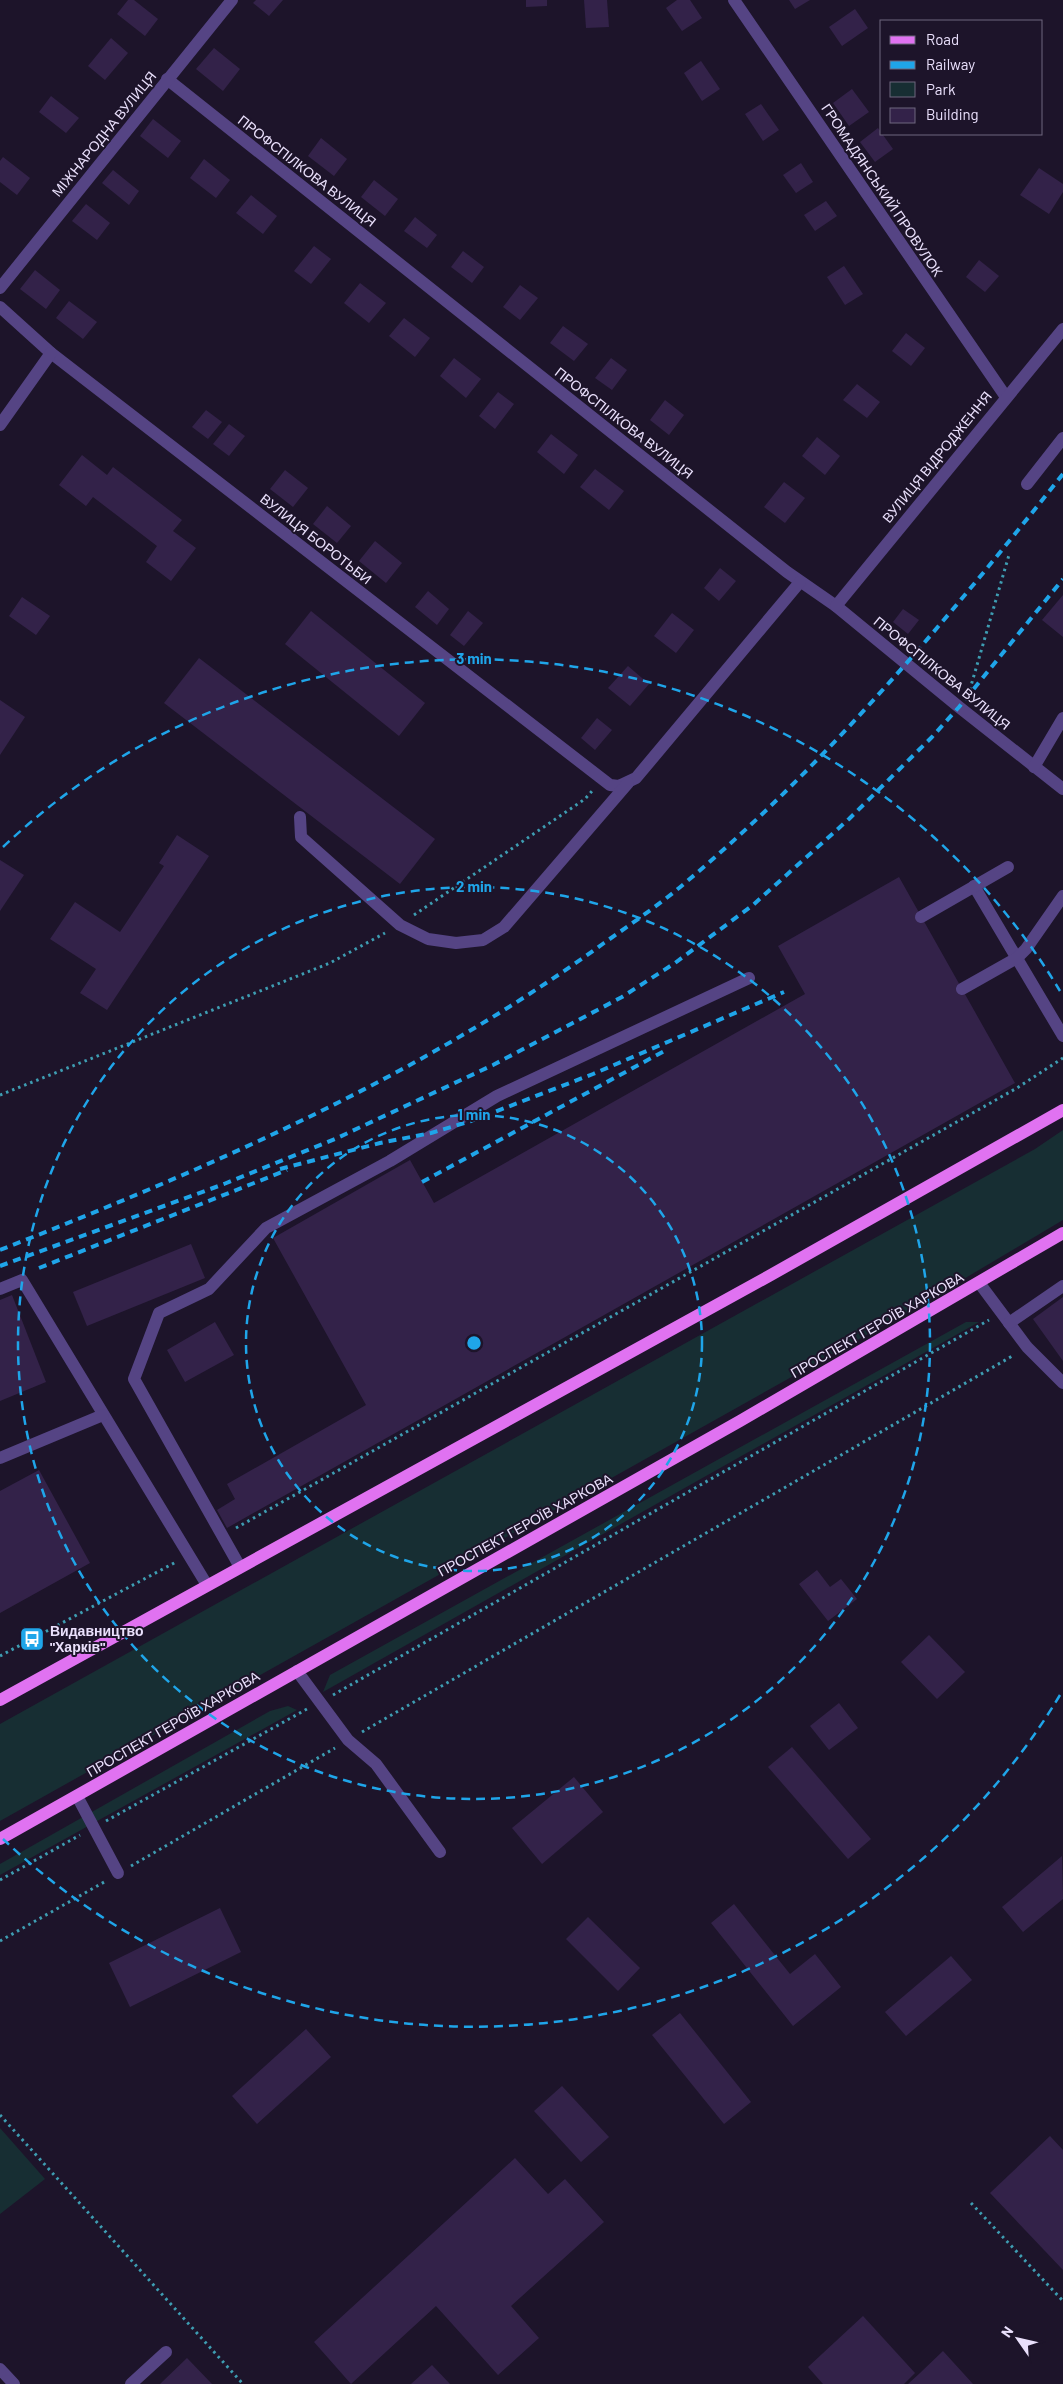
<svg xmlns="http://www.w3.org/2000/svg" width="1063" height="2384" viewBox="0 0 1063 2384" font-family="Barlow,sans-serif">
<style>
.green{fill:#172e33}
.building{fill:#332249}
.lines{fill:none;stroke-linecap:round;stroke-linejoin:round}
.path{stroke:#3e9db2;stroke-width:3;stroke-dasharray:2.5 4;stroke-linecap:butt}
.minor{stroke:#554484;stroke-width:12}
.major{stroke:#e072f1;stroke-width:12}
.rail{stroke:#1fa5e9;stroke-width:4;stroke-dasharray:8 6;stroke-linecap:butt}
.ring{fill:none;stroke:#1fa5e9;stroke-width:2.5;stroke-dasharray:9 6}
.labels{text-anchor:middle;stroke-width:4;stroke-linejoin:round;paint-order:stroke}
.street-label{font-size:14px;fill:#eae0fc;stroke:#1d142a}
.poi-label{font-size:14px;font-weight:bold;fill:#eae0fc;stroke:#1d142a;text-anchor:start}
.centre{fill:#1fa5e9;stroke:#1d142a;stroke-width:2.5}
.ring-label{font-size:15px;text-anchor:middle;font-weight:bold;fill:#1fa5e9;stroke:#1d142a;stroke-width:4;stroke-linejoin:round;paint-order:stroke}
</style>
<rect width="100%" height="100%" fill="#1d142a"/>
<g class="green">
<polygon points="1063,1130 1063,1220 920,1305 0,1821 0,1724 1035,1149"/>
<polygon points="966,1322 979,1322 323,1692 330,1675"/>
<polygon points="288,1706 297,1710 0,1875 0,1864 270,1711"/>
<polygon points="0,2128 45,2179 0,2214"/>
</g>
<g class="building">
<polygon points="128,0 134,0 158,19 145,36 117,14"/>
<polygon points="256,0 283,0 269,16 253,3"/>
<polygon points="526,0 547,0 547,6 526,7"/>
<polygon points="584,0 607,0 609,27 586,28"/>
<polygon points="677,0 690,0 702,18 682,31 666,8"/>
<polygon points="789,0 810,0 795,9"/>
<polygon points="855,9 868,28 842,46 829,27"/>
<polygon points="111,38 128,53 105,80 88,66"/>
<polygon points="214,48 240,69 223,91 196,69"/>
<polygon points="701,61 720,89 702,101 684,73"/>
<polygon points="852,89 869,112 849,126 833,103"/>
<polygon points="51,96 79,118 66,133 39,112"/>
<polygon points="761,104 779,130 763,141 745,114"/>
<polygon points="153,119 181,141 168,158 140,136"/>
<polygon points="878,128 893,149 875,162 860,142"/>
<polygon points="321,138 347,159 334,176 308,156"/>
<polygon points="3,157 30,178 17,195 0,182 0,161"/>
<polygon points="204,159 230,180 216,198 190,178"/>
<polygon points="801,163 813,182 796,193 783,175"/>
<polygon points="1039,168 1063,184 1063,192 1049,214 1020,195"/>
<polygon points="113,170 139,191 129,205 102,183"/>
<polygon points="374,180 398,199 385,216 361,197"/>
<polygon points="251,195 277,216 263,234 236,213"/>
<polygon points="826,201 837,216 815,231 804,215"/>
<polygon points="86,204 110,223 97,240 72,221"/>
<polygon points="415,217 437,235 427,248 404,231"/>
<polygon points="314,246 331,259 311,284 294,271"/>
<polygon points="463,251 484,267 472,283 451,267"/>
<polygon points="979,260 999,276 985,292 966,277"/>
<polygon points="844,266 863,294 845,305 827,277"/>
<polygon points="35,270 60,290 46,309 20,289"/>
<polygon points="360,283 386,303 369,323 344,303"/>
<polygon points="520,285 538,298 520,320 503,307"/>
<polygon points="69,301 97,322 83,339 56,318"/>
<polygon points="404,318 430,338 415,357 389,336"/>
<polygon points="563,326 588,344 574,361 550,343"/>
<polygon points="906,333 925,348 911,366 892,351"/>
<polygon points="454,358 481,379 466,398 440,376"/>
<polygon points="611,358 627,370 612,390 595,378"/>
<polygon points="857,384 880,402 867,418 843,400"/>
<polygon points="498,392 514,404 495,429 479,416"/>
<polygon points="665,400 684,415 669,435 650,420"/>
<polygon points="206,410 222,422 208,439 192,427"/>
<polygon points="229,424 245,436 229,456 213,444"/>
<polygon points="551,434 578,455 564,474 537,452"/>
<polygon points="817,437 840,456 825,475 802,456"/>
<polygon points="82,455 107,475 113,467 182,520 173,531 196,548 171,581 146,562 157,546 93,497 86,506 59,485"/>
<polygon points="595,469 624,491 609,510 580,487"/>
<polygon points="285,470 308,488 293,507 270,489"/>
<polygon points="784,482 805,498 785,523 764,507"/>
<polygon points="327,506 351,526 337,543 313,524"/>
<polygon points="375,541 402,563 386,583 359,561"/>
<polygon points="720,568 736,581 719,601 704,588"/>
<polygon points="428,591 449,609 437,625 415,607"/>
<polygon points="1063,595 1063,637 1042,620"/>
<polygon points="22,597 50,616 36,635 9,616"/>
<polygon points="903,609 919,620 908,634 893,622"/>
<polygon points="311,611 425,703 399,736 285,644"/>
<polygon points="468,611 483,623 464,646 450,635"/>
<polygon points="672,613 694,630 676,653 654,636"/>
<polygon points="199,658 435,839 400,884 164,703"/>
<polygon points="628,666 649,684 630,706 608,688"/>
<polygon points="0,700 25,717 0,755"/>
<polygon points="597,718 612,730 595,750 581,738"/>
<polygon points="177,835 209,856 107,1010 80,993 96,969 50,939 75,902 120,932 164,866 159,863"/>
<polygon points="0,860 24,875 0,911"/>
<polygon points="899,877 1015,1083 227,1528 217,1510 235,1499 227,1484 366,1405 273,1238 410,1160 434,1203 805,994 778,946"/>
<polygon points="191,1244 205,1278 87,1326 73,1292"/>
<polygon points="12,1295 46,1382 0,1401 0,1300"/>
<polygon points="1063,1297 1063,1361 1033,1319"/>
<polygon points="215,1322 234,1355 185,1382 167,1350"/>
<polygon points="39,1470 90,1563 0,1613 0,1491"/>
<polygon points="817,1570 830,1587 841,1579 857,1599 828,1621 799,1584"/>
<polygon points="929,1635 965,1672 937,1699 901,1662"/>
<polygon points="839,1703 858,1728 829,1750 810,1726"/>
<polygon points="792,1747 871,1839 848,1859 768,1767"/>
<polygon points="574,1777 603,1812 542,1864 512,1828"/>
<polygon points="1062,1856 1063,1899 1023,1932 1002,1907"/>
<polygon points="734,1904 790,1974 815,1954 841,1987 793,2026 711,1923"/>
<polygon points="220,1908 241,1952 130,2007 109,1963"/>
<polygon points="588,1917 640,1968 618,1991 566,1939"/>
<polygon points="951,1956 972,1980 906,2036 885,2012"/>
<polygon points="680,2013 751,2102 724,2124 652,2035"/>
<polygon points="306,2029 331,2057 257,2124 232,2096"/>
<polygon points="562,2086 609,2137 581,2162 534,2111"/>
<polygon points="1050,2136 1063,2150 1063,2270 990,2193"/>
<polygon points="515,2158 548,2194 565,2179 604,2222 511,2306 539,2338 498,2375 436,2306 351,2384 314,2342"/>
<polygon points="863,2316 915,2373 904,2384 823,2384 808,2367"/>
<polygon points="943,2351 973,2384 908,2384 920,2373"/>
<polygon points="187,2358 212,2384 160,2384"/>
<polygon points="432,2365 450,2384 411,2384"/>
</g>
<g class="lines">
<g class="path">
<polyline points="968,696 1009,555"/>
<polyline points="414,915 585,799 593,790"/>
<polyline points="0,1095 330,963 385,933"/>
<polyline points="236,1528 1017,1088 1063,1058"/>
<polyline points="0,1656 176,1562"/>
<polyline points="333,1695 989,1320"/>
<polyline points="362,1732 1014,1355"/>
<polyline points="106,1821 307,1709"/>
<polyline points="131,1866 335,1748"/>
<polyline points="0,1880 80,1835"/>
<polyline points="0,1941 106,1881"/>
<polyline points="0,2115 243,2384"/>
<polyline points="971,2203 1063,2301"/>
</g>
<g class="minor">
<polyline points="734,0 1006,397"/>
<polyline points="167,79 787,572 836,606 959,707 1063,789"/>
<polyline points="0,288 232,0"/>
<polyline points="0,307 51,353 610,785 619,786 636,778 800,582"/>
<polyline points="0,425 51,353"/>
<polyline points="1027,484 1063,438"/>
<polyline points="836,606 1063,329"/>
<polyline points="1034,767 1063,718"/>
<polyline points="300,817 301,837 400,925 428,939 456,943 483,940 504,927 628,783"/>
<polyline points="974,886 1063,1036"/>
<polyline points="921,917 1008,867"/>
<polyline points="962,989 1017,958 1026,949 1063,896"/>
<polyline points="980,1284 1027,1347 1063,1383"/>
<polyline points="0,1289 22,1280 207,1585"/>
<polyline points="1009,1323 1063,1286"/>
<polyline points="0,1458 103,1415"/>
<polyline points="240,1567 134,1379 159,1313 209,1289 266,1228 390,1161 497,1096 749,978"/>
<polyline points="297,1671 348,1740 376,1764 440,1852"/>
<polyline points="77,1796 118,1873"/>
<polyline points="0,2369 14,2384"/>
<polyline points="131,2384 166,2352"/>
</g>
<g class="major">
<polyline points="0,1700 769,1276 1063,1110"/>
<polyline points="0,1839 740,1421 1063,1233"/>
</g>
<g class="rail">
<polyline points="280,1169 380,1143 431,1133 471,1121 593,1074 784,992"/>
<polyline points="422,1182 668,1049"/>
<path d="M0 1250C211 1167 419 1077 604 943 631 924 659 905 685 883 828 763 947 620 1063 474"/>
<polyline points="0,1266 224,1184 335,1139 493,1065 622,997 675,963 753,905 849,819 932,737 959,707 1063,579"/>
<polyline points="39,1268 287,1170"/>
</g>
</g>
<g class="ring">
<circle cx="474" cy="1343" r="228"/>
<circle cx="474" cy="1343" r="456"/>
<path d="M1060 1695A684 684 0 0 1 3 1839M3 847A684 684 0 0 1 1060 991"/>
</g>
<defs>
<symbol id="bus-square" viewBox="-11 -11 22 22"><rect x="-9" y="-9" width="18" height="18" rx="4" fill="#1fa5e9" stroke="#1d142a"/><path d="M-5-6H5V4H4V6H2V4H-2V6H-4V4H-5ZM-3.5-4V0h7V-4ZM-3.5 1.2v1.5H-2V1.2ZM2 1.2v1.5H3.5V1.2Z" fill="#fff"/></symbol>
</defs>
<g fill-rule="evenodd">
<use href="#bus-square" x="18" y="1625" width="28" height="28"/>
</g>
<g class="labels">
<g class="street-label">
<text transform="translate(104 134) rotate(-51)" y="5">МІЖНАРОДНА ВУЛИЦЯ</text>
<text transform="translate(307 171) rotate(38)" y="5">ПРОФСПІЛКОВА ВУЛИЦЯ</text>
<text transform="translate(882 190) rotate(56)" y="5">ГРОМАДЯНСЬКИЙ ПРОВУЛОК</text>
<text transform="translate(624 423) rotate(38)" y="5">ПРОФСПІЛКОВА ВУЛИЦЯ</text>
<text transform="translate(937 457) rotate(-51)" y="5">ВУЛИЦЯ ВІДРОДЖЕННЯ</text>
<text transform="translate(316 539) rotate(38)" y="5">ВУЛИЦЯ БОРОТЬБИ</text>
<text transform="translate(942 673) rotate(39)" y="5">ПРОФСПІЛКОВА ВУЛИЦЯ</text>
<text transform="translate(877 1325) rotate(-30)" y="5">ПРОСПЕКТ ГЕРОЇВ ХАРКОВА</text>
<text transform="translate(525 1525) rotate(-29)" y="5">ПРОСПЕКТ ГЕРОЇВ ХАРКОВА</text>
<text transform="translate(173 1724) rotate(-30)" y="5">ПРОСПЕКТ ГЕРОЇВ ХАРКОВА</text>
</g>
<g class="poi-label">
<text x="50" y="1636">Видавництво<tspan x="50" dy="16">"Харків"</tspan></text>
</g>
</g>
<circle cx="474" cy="1343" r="8" class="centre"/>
<g class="ring-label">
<text x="474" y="664">3 min</text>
<text x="474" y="892">2 min</text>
<text x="474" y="1120">1 min</text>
</g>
<rect x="880" y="20" width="162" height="115" fill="#1d142a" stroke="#6f667e"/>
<rect x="890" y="36" width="25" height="8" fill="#e072f1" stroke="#6f667e"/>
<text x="926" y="45" font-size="15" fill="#eae0fc">Road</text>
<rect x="890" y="61" width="25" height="8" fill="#1fa5e9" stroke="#6f667e"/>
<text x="926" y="70" font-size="15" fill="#eae0fc">Railway</text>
<rect x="890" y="82" width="25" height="15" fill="#172e33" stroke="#6f667e"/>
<text x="926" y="95" font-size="15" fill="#eae0fc">Park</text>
<rect x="890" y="108" width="25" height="15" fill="#332249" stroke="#6f667e"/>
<text x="926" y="120" font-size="15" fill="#eae0fc">Building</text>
<g transform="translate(1018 2339) rotate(304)" stroke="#1d142a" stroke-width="4" paint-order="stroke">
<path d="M0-4L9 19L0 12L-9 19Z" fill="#eae0fc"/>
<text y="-8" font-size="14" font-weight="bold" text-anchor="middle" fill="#eae0fc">N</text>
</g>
</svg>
